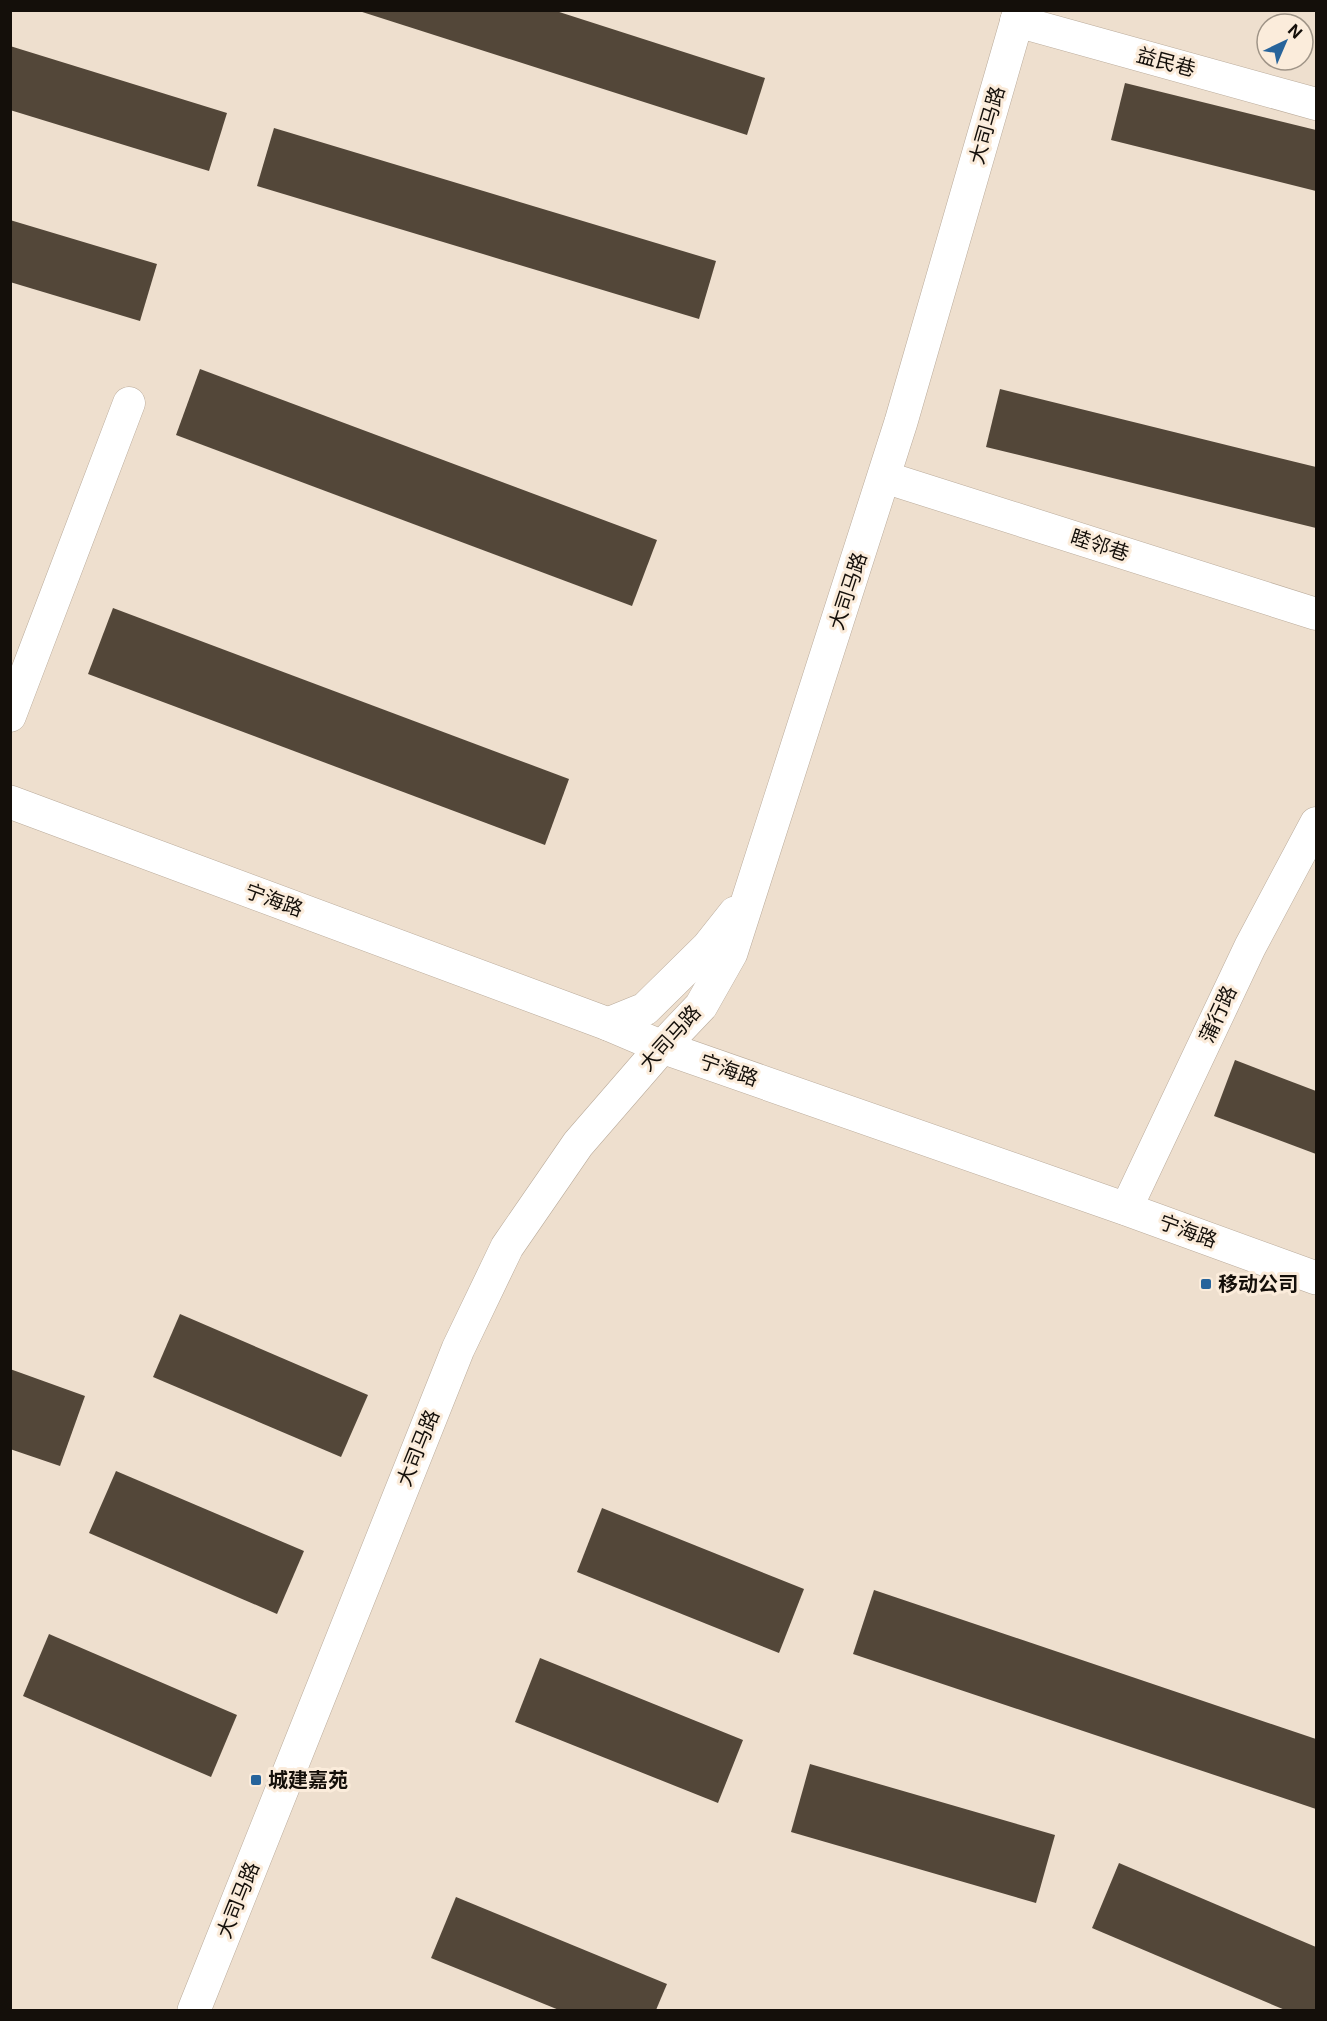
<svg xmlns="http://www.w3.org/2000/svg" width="1327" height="2021" viewBox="0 0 1327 2021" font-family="Inter,'Noto Sans SC',sans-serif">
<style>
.building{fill:#534739}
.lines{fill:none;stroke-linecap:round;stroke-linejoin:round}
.minor-casing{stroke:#baab9b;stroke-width:33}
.tertiary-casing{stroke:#baab9b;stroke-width:34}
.minor{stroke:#fff;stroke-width:32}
.tertiary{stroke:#fff;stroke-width:33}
.poi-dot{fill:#27649b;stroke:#fbecdb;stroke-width:2}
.labels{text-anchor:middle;stroke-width:6;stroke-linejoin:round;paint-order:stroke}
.street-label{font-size:20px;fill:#140f0a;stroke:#fbecdb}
.poi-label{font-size:20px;font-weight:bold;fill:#140f0a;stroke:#fbecdb;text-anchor:start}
</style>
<rect width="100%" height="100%" fill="#eedfce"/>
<g class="building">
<polygon points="356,10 553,10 765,78 747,135"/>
<polygon points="10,46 227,113 209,171 10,110"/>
<polygon points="1125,83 1316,130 1316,191 1111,140"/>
<polygon points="274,128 716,261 699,319 257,186"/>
<polygon points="10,220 157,264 140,321 10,282"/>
<polygon points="200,369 657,540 632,606 176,435"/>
<polygon points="1000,389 1316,467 1316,528 986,447"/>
<polygon points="113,608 569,779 545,845 88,674"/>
<polygon points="1235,1060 1316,1091 1316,1154 1214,1116"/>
<polygon points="180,1314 368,1395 341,1457 153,1377"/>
<polygon points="10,1369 85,1396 60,1466 10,1449"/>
<polygon points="116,1471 304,1551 277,1614 89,1533"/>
<polygon points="602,1508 804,1589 779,1653 577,1572"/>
<polygon points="874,1590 1316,1739 1316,1809 853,1654"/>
<polygon points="49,1634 237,1715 211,1777 23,1696"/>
<polygon points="540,1658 743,1740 718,1803 515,1722"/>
<polygon points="810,1764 1055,1835 1036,1903 791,1832"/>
<polygon points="1119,1863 1316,1947 1316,2010 1285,2010 1092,1928"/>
<polygon points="456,1897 667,1984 656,2010 559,2010 431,1958"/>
</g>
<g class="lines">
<defs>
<g id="minor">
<polyline points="1016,21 1316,104"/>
<polyline points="884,477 1316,614"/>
<polyline points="10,716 129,403"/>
<polyline points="1126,1209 1250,947 1316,823"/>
</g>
<g id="tertiary">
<polyline points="10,802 608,1024 662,1047 1126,1209 1316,1278"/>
<polyline points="608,1024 645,1009 708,947 735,913"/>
<polyline points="194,2010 458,1349 507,1247 578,1144 662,1047 701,1006 731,953 901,422 1020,10"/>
</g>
</defs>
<use href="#minor" class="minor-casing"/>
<use href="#tertiary" class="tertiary-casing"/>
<use href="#minor" class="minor"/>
<use href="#tertiary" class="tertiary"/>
</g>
<g class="poi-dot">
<rect x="1200" y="1278" width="12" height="12" rx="3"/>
<rect x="250" y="1774" width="12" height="12" rx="3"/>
</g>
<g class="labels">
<g class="street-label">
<text transform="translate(1166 62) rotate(15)" y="7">益民巷</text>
<text transform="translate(987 125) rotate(-74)" y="7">大司马路</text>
<text transform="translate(1100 545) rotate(18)" y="7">睦邻巷</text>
<text transform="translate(848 591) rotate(-72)" y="7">大司马路</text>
<text transform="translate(274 900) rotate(20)" y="7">宁海路</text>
<text transform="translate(1218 1014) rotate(-65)" y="7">蒲行路</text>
<text transform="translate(670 1038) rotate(-48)" y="7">大司马路</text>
<text transform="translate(729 1070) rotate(19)" y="7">宁海路</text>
<text transform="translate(1188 1231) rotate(20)" y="7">宁海路</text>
<text transform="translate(418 1448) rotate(-68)" y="7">大司马路</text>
<text transform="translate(238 1900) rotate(-68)" y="7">大司马路</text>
</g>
<g class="poi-label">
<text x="1218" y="1291">移动公司</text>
<text x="268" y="1787">城建嘉苑</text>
</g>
</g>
<rect width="1327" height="2021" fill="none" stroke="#140f0a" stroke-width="24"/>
<g transform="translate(1285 42) rotate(44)"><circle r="28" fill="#fbecdb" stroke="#9f9487" stroke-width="1.5"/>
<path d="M0-4.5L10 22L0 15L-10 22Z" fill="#27649b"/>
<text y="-9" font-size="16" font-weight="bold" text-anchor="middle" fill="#140f0a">N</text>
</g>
</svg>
